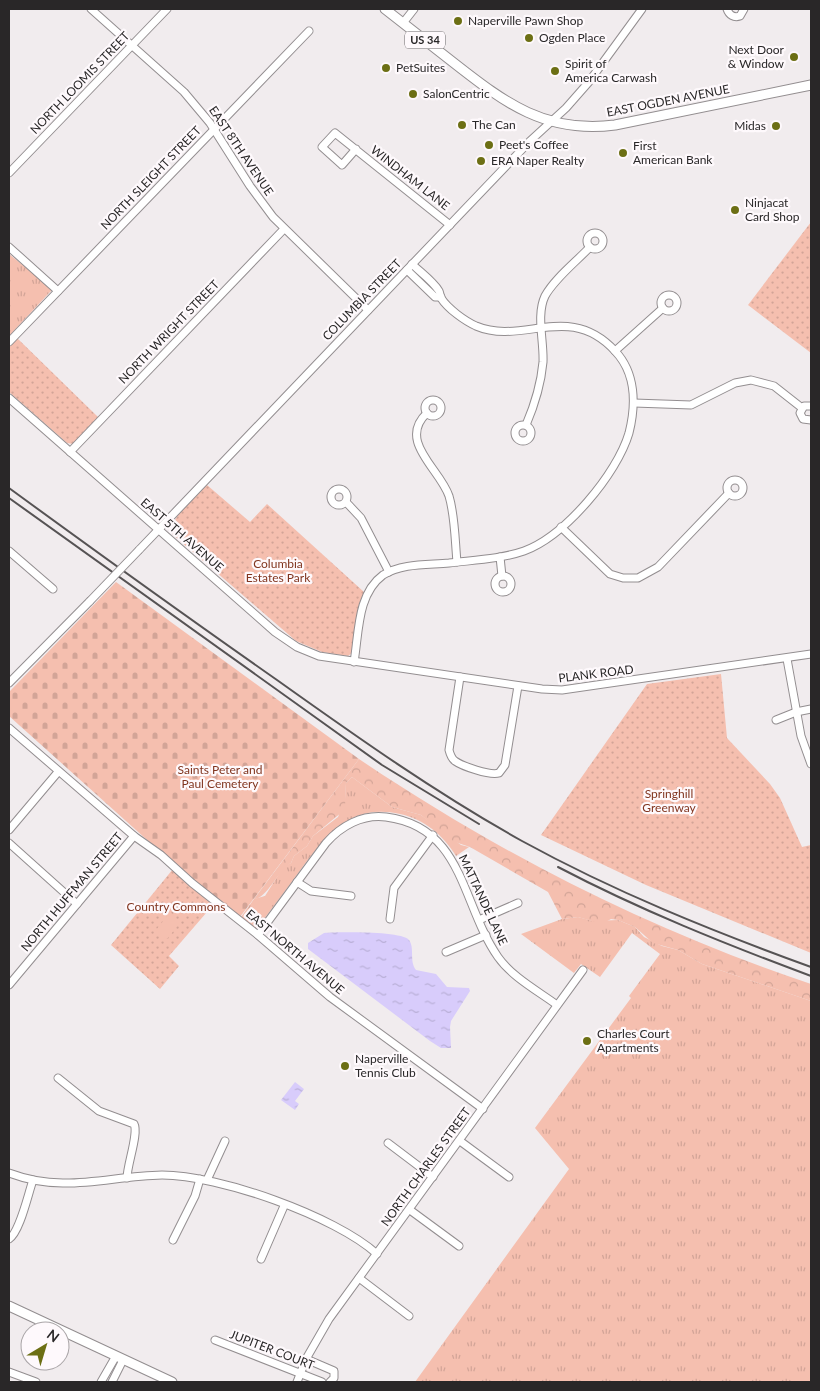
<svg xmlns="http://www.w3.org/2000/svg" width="820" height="1391" viewBox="0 0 820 1391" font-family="Lato,sans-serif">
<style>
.grass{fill:url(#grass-tufts)}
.forest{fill:url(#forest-crowns)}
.cemetery{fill:url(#cemetery-stones)}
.park{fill:url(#park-dots)}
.pitch{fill:#f5bfaf}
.water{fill:url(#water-ripples)}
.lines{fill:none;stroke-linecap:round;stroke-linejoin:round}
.minor-casing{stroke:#938e90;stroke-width:9}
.major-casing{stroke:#938e90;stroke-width:11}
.minor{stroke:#fff;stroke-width:7}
.major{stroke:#fff;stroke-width:9}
.rail{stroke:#565354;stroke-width:2}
.minor-bridge-casing{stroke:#938e90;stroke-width:9;stroke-linecap:butt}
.minor-bridge{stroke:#fff;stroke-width:7}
.poi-dot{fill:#6c6f14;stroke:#fef9fc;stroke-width:2}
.labels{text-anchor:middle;stroke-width:4.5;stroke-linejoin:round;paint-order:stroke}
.shield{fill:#fef9fc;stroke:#696668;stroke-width:1}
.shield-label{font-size:11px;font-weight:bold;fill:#292728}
.poi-label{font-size:12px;fill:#292728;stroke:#fef9fc;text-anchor:start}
.street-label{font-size:12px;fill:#292728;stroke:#fef9fc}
.park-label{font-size:12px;fill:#81351f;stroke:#fef9fc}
</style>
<defs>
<pattern id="grass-tufts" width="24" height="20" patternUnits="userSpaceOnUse" patternTransform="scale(1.25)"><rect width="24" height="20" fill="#f5bfaf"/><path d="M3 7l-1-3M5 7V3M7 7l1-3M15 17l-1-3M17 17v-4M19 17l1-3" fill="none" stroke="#d2a497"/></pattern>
<pattern id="forest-crowns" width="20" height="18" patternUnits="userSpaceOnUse" patternTransform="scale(1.25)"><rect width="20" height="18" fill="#f5bfaf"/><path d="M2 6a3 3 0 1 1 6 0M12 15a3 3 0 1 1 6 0" fill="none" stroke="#d2a497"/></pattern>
<pattern id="cemetery-stones" width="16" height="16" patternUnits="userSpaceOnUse" patternTransform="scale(1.25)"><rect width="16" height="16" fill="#f5bfaf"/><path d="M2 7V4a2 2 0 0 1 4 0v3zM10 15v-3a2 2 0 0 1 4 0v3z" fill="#d2a497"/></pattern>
<pattern id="park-dots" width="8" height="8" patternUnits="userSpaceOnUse" patternTransform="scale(1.25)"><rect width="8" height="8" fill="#f5bfaf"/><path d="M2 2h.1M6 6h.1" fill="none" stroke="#d2a497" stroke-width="1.8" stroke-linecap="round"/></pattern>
<pattern id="water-ripples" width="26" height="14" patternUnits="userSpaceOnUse" patternTransform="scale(1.25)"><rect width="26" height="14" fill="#d8ccfb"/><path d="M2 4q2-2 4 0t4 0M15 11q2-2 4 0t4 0" fill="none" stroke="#b9afd7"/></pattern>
</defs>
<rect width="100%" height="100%" fill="#f1ecee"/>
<g class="grass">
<polygon points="9,254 51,288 51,291 9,336"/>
<path d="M352 777 392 807 421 815 461 845 469 847 456 856C443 835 424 819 400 814 349 803 326 836 299 872 285 891 270 911 256 930L241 917 254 899 265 896 284 866 291 863 294 856 307 846 313 836 338 817 345 799 346 783Z"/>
<polygon points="578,917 593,921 618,920 635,927 644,937 662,946 678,950 702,964 811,1001 811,1382 415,1382 569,1169 535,1128 631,998 629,996 660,954 632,933 600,977 581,964 574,973 521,934 562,919"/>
</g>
<path class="forest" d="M359 759C500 854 650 930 811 984V1001L702 964 678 950 653 943 635 927 618 920 611 919 602 924 578 917 562 919 548 892 470 847 452 841 421 815 392 807 352 777 346 783 345 807 342 812 313 836 307 846 294 856 291 863C278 870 267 899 254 899Z"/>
<polygon class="cemetery" points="116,582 359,759 240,917 195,883 9,716 9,692"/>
<g class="park">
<polygon points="811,222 811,353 748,305"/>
<polygon points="17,338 98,417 73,444 67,443 9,392 9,347"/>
<path d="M207 485 250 522 267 504 364 592 359 606 352 653 348 656 322 652 296 641 173 535C165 521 197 496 207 485Z"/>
<polygon points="721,674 727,738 770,784 780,798 802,847 811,845 811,953 646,885 541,835 647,684"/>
<polygon points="173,869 213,905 169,956 179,966 160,989 111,945"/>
</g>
<polygon class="pitch" points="168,915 179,924 167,939 156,930"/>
<g class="water">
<path d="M324 933C338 932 402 931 409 940 415 948 409 961 416 970L436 974 447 987 469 988 470 991 451 1021 450 1027 451 1048H441L430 1041 308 949V943Z"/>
<polygon points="295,1082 304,1089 295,1101 299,1104 295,1110 281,1100"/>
</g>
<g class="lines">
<defs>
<g id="minor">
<polyline points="91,9 184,92 210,123 250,186 273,217 368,310"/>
<path d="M727 9C729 15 734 18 740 16L744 9"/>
<polyline points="403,23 414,9"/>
<polyline points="356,149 342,165 322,147 335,133 450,225"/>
<polyline points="9,173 167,9"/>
<circle cx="595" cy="241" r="8"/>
<polyline points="9,247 58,291"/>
<polyline points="407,270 435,297 441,297"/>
<circle cx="669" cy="303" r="8"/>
<polyline points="9,342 309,31"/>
<polyline points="615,351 663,308"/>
<polyline points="9,398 275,632 297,647 319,656 542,689 562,690 811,654"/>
<circle cx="433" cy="408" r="8"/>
<polyline points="634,403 691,405 735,383 751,380 774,386 802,408"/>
<polyline points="811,406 804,406 800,413 803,419 811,420"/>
<path d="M427 413C397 441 440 469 449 496 455 516 455 541 457 562"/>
<circle cx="523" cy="433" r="8"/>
<path d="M526 425C535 404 541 384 543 362 544 341 536 315 545 296 555 278 576 262 590 247"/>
<polyline points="70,452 284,229"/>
<circle cx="735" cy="488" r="8"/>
<circle cx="339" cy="497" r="8"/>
<polyline points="346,502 361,518 389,572"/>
<polyline points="561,527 610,574 623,578 638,578 658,567 729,493"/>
<polyline points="139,550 530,141 566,108 588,83 642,9"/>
<polyline points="9,551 53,589"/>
<polyline points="500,557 502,576"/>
<circle cx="503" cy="584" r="8"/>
<polyline points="787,659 801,736 811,764"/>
<path d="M354 662C359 633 357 594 383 575 402 563 428 565 449 563 474 560 501 559 524 551 565 536 617 474 629 433 636 405 636 373 615 351 569 301 523 346 476 326 465 321 448 309 441 298 440 296 440 293 439 291 433 281 420 272 412 264"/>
<path d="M460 677 449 750C450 754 451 758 455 761 462 766 490 776 499 773L505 765 518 686"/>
<polyline points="9,683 90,601"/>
<polyline points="776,720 796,712 811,709"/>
<polyline points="9,728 134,836 161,855 192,883 258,935 330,997 483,1109"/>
<polyline points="9,830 58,772"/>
<polyline points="9,843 77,904"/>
<polyline points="297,882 311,891 351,896"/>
<polyline points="390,919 394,888 433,835"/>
<polyline points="479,920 518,903"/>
<path d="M258 935 326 843C341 826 362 814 386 817 464 827 461 904 498 957 512 977 538 991 557 1005"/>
<polyline points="446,952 486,935"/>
<polyline points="9,985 134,836"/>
<path d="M58 1078 99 1111 134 1124C139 1133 127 1165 127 1178"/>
<polyline points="460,1141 509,1177"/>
<polyline points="388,1143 433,1177"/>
<path d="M9 1173C65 1194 107 1176 162 1175 219 1175 335 1216 377 1254"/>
<polyline points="207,1180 225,1141"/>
<polyline points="410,1210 459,1246"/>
<path d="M9 1239C20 1232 28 1194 33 1180"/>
<polyline points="173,1240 195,1196 200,1179"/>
<polyline points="261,1259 284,1206"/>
<polyline points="359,1278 409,1316"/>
<polyline points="215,1340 322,1382"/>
<polyline points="306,1359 334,1371 334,1378 330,1382"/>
<polyline points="9,1372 36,1382"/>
<polyline points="101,1382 116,1356"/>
<polyline points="112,1382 123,1360"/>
<polyline points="297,1382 306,1359 329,1319 583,970"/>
</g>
<g id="major">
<path d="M385 9C408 27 431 45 454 63 505 103 546 134 615 125L811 85"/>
<polyline points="9,1306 172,1382"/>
</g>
</defs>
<use href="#minor" class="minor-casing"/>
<use href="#major" class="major-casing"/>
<use href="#minor" class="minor"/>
<use href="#major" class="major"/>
<g class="rail">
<path d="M9 488C98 553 187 617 277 680 357 737 436 793 522 841 615 892 712 931 811 967"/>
<polyline points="9,498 382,765 479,824"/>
<path d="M558 867C640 910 725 944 811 976"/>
</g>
<defs>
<polyline id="minor-bridge" points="90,601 139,550"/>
</defs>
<use href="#minor-bridge" class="minor-bridge-casing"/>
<use href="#minor-bridge" class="minor-bridge"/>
</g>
<g class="poi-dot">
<circle cx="458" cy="21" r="5"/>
<circle cx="529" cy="38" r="5"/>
<circle cx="794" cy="57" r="5"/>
<circle cx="386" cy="68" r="5"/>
<circle cx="555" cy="71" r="5"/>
<circle cx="413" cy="94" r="5"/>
<circle cx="462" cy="125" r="5"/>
<circle cx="776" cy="126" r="5"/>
<circle cx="489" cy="145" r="5"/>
<circle cx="623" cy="153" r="5"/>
<circle cx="481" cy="161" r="5"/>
<circle cx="735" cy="210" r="5"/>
<circle cx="587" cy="1041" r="5"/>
<circle cx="345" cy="1066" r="5"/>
</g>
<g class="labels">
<rect class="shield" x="405" y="31.5" width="40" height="17" rx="4"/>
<g class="shield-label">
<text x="425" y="44">US 34</text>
</g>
<g class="poi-label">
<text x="468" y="25">Naperville Pawn Shop</text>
<text x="539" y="42">Ogden Place</text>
<text x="784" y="54" text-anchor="end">Next Door<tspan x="784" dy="14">&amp; Window</tspan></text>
<text x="565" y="68">Spirit of<tspan x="565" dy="14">America Carwash</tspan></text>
<text x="396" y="72">PetSuites</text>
<text x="423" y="98">SalonCentric</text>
<text x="472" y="129">The Can</text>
<text x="766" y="130" text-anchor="end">Midas</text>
<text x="499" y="149">Peet's Coffee</text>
<text x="633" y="150">First<tspan x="633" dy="14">American Bank</tspan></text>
<text x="491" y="165">ERA Naper Realty</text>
<text x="745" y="207">Ninjacat<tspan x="745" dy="14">Card Shop</tspan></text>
<text x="597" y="1038">Charles Court<tspan x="597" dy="14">Apartments</tspan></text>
<text x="355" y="1063">Naperville<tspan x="355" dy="14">Tennis Club</tspan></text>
</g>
<g class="street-label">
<text transform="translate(80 83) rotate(-46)" y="4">NORTH LOOMIS STREET</text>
<text transform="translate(668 101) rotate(-11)" y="4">EAST OGDEN AVENUE</text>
<text transform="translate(241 151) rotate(56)" y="4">EAST 8TH AVENUE</text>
<text transform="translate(151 178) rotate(-46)" y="4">NORTH SLEIGHT STREET</text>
<text transform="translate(410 178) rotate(38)" y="4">WINDHAM LANE</text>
<text transform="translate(362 300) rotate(-46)" y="4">COLUMBIA STREET</text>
<text transform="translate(169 332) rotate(-46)" y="4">NORTH WRIGHT STREET</text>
<text transform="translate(182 535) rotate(41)" y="4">EAST 5TH AVENUE</text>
<text transform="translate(596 674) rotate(-7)" y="4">PLANK ROAD</text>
<text transform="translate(72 892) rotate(-50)" y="4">NORTH HUFFMAN STREET</text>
<text transform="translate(483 900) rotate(65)" y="4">MATTANDE LANE</text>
<text transform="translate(295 952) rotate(40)" y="4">EAST NORTH AVENUE</text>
<text transform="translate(426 1167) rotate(-54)" y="4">NORTH CHARLES STREET</text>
<text transform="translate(272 1350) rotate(21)" y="4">JUPITER COURT</text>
</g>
<g class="park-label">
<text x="278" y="568">Columbia<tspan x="278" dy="14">Estates Park</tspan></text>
<text x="220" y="774">Saints Peter and<tspan x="220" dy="14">Paul Cemetery</tspan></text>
<text x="669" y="798">Springhill<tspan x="669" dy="14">Greenway</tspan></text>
<text x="176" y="911">Country Commons</text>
</g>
</g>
<rect width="820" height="1391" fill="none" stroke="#292728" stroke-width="20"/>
<g transform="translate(45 1346) rotate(38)"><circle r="24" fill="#fef9fc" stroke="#a9a5a7"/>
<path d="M0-4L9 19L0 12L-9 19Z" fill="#6c6f14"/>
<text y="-8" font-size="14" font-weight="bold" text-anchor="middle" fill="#292728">N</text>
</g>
</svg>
